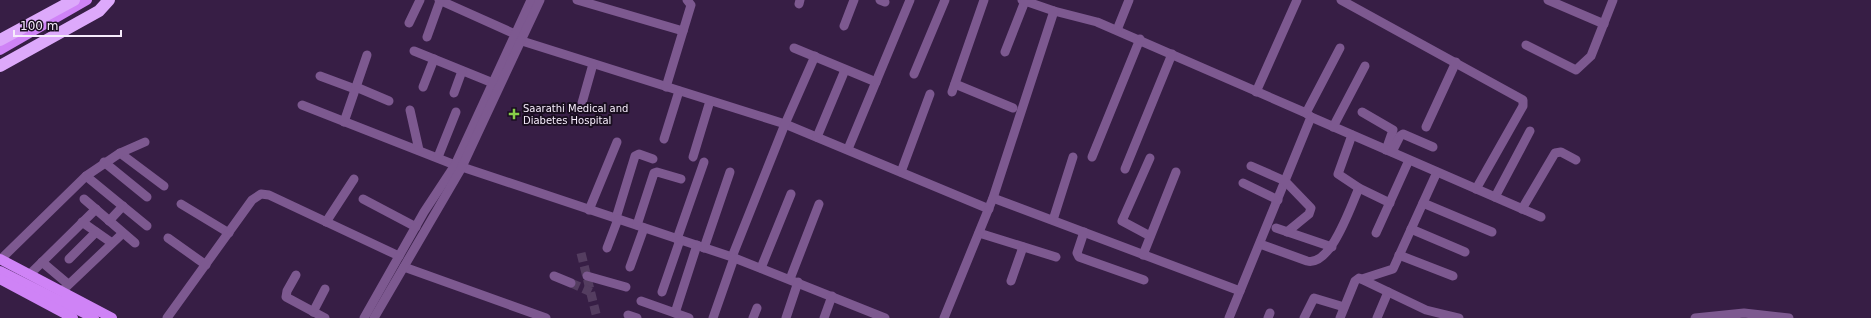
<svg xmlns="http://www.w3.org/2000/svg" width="1871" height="318" viewBox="0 0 1871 318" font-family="'DejaVu Sans',sans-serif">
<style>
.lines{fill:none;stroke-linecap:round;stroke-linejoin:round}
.minor-tunnel{stroke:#543d60;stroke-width:9;stroke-dasharray:9 4.5;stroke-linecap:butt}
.minor{stroke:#7d5990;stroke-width:9}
.major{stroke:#cf83f6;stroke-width:10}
.highway{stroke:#dda9fb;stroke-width:12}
.poi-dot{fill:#88cf49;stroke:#190e1f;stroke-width:1.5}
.labels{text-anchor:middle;stroke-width:4;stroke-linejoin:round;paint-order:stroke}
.poi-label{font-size:10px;fill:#f6ecfb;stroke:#190e1f;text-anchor:start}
</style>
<rect width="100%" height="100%" fill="#371e45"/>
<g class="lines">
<g class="minor-tunnel">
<polyline points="581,253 597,318"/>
<polyline points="571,283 591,292"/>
</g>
<g class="minor">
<polyline points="439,0 515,34"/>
<polyline points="577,0 683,31"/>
<polyline points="880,0 885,2"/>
<polyline points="1022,0 1054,11 1097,22 1306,113 1311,117 1229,318"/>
<polyline points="1341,0 1523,100 1523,106 1476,189"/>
<polyline points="1548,0 1604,24"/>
<polyline points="799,4 800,0"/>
<polyline points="409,23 420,0"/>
<polyline points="844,26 854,0"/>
<polyline points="1117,30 1129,0"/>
<polyline points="427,37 440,1"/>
<polyline points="522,41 785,124 989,209"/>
<polyline points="1526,45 1576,70 1591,56 1613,0"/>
<polyline points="794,48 876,82"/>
<polyline points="414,51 493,83"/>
<polyline points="1005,52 1025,1"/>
<polyline points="914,74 945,0"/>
<polyline points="320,76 355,89"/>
<polyline points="955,84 1013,108"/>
<polyline points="356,87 389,101"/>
<polyline points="423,87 434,59"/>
<polyline points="666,87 691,5 687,0"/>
<polyline points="952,92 984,0"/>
<polyline points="1256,92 1297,0"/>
<polyline points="454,93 462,71"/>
<polyline points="582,103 593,64"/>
<polyline points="302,105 455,165"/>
<polyline points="410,110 419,150"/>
<polyline points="1362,112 1393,130 1386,150"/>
<polyline points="1306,113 1340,48"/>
<polyline points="1311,117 1541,217"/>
<polyline points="344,122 367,55"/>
<polyline points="1333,127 1365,66"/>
<polyline points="1426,127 1456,62"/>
<polyline points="1352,135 1338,174 1359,188 1390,203"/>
<polyline points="817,137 845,70"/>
<polyline points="664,139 679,91"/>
<polyline points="848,149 910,0"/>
<polyline points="1392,152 1400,136 1403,134 1433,147"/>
<polyline points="120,153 164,186"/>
<polyline points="438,157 456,112"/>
<polyline points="693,157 710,101"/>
<polyline points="1092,157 1140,39"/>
<polyline points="1150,158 1122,221 1150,236"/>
<polyline points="104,162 147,197"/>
<polyline points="1251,166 1285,181 1311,208 1309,214 1287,232"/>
<polyline points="462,167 732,257 885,318"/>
<polyline points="1125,169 1172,54"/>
<polyline points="901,172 930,94"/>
<polyline points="86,176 147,226"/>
<polyline points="1243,183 1278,200"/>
<polyline points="1495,197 1530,131"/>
<polyline points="993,198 1240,291"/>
<polyline points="84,199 135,243"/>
<polyline points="363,199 416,227"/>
<polyline points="1423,203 1492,232"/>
<polyline points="181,204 229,233"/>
<polyline points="1522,209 1555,153 1561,152 1576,160"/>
<polyline points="589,210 617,142"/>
<polyline points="616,218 635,156 639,154 653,159"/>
<polyline points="1053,220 1073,157"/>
<polyline points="109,221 123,206"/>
<polyline points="82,222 112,243"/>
<polyline points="326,222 354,179"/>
<polyline points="637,225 654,173 657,172 681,179"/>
<polyline points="1276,228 1332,247"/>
<polyline points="1411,229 1465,252"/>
<polyline points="1084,232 1077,253 1079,257 1144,280"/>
<polyline points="979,233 1056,257"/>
<polyline points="1376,233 1409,160"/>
<polyline points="168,238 206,265"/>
<polyline points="677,239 704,162"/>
<path d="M1260 244 1307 261C1331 267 1351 205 1359 188"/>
<polyline points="607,248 618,219"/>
<polyline points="704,248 730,172"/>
<polyline points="1143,255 1176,172"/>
<polyline points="1399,255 1453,276"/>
<polyline points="732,257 785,124 815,56"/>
<polyline points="1,259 86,176 120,153 145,142"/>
<polyline points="69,259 96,232"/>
<polyline points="42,262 68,284"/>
<polyline points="404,267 546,318"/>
<polyline points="630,267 644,228"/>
<polyline points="761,268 791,194"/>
<polyline points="30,274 96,209"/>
<polyline points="296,275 287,291 286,297 325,318"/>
<polyline points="554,276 571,283"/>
<polyline points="587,276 626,287"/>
<polyline points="790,279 819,204"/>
<polyline points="1362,279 1393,269 1437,172"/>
<polyline points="1011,281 1023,247"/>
<polyline points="62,291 123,233"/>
<polyline points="662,292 680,240"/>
<polyline points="641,301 689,318"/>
<polyline points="313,312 325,289"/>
<polyline points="675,313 697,245"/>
<polyline points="628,315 637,318"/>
<polyline points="167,318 252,200 261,194 269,195 399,256"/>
<polyline points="364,318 424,212 455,165 531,0"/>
<polyline points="374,318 461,169 540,0"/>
<polyline points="713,318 734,258"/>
<polyline points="753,318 757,308"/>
<polyline points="786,318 798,282"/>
<polyline points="824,318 832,296"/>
<polyline points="944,318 993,198 1054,11"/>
<polyline points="1268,318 1270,313"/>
<polyline points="1304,318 1314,298 1344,307"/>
<polyline points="1340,318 1355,281 1359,278 1426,310 1459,318"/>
<polyline points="1377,318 1388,292"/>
<polyline points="1695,318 1744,313 1789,318"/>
</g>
<g class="major">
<polyline points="0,50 87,0"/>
<polyline points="0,259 112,318"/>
<polyline points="0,271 94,318"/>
<polyline points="0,279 73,318"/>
</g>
<g class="highway">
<polyline points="0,40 74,0"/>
<polyline points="0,66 99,11 109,0"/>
</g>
</g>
<path class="poi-dot" d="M512 108h4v4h4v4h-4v4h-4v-4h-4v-4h4z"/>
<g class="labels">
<g class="poi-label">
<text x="523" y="112">Saarathi Medical and<tspan x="523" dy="12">Diabetes Hospital</tspan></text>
</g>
</g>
<path d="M14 30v6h107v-6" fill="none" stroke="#f6ecfb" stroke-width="2"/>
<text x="20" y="30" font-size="12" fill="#f6ecfb" stroke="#190e1f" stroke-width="3" paint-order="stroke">100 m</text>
</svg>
